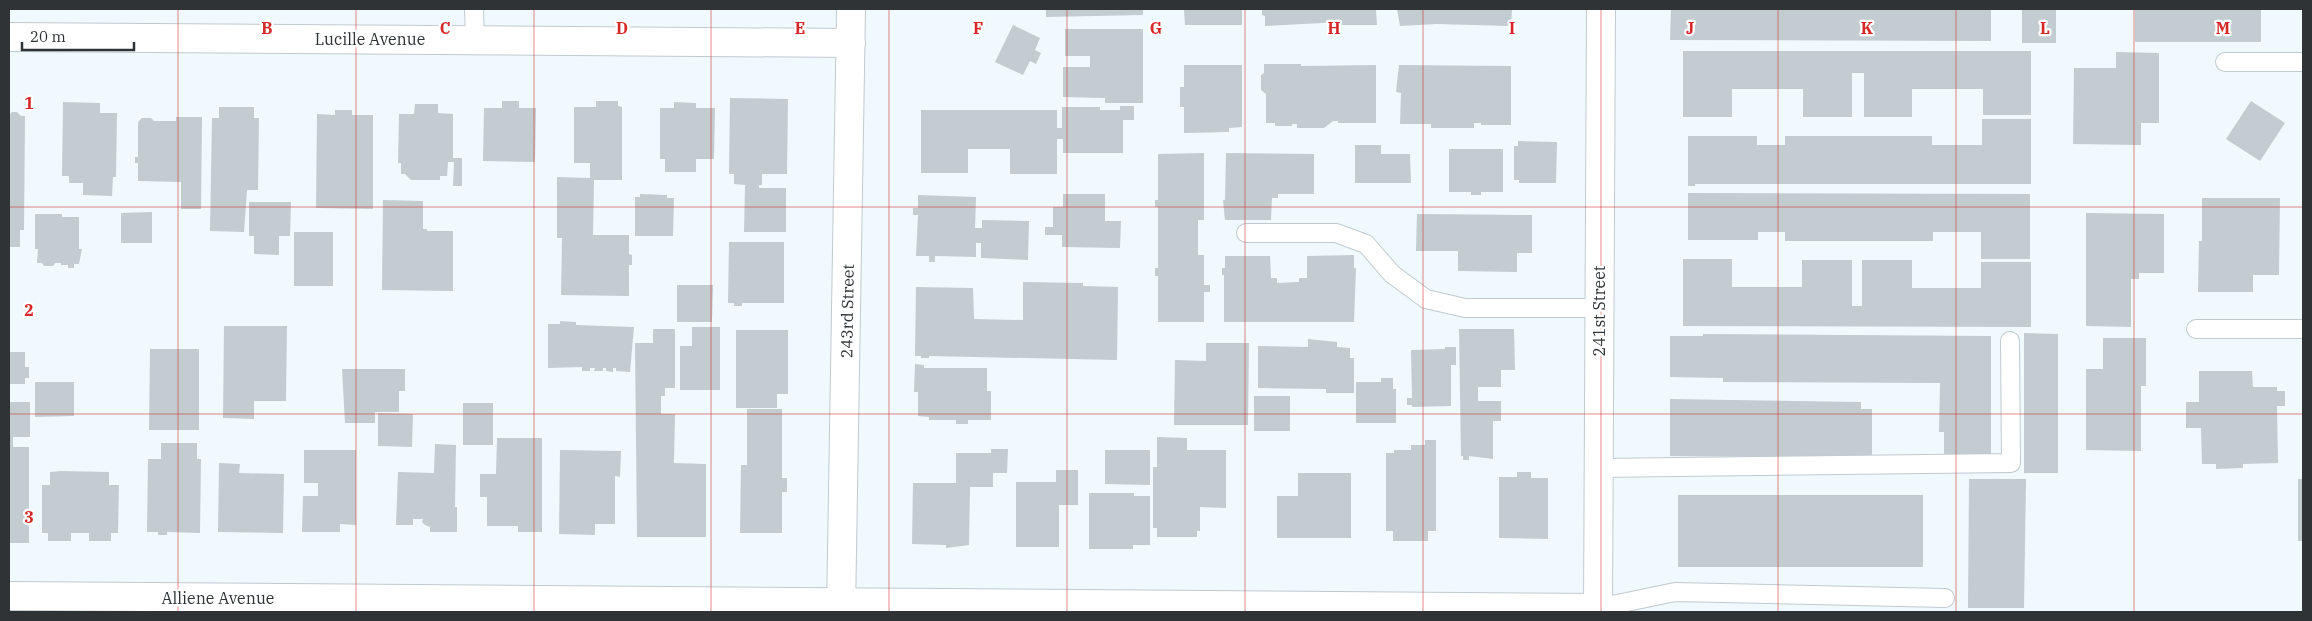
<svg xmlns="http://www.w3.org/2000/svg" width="2312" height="621" viewBox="0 0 2312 621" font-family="'IBM Plex Serif',serif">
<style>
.building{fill:#c2ccd1}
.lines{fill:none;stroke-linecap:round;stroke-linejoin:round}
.service-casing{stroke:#c0cacf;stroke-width:20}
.minor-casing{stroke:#c0cacf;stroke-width:30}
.service{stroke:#fff;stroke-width:18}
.minor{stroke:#fff;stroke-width:28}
.grid{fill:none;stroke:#d62828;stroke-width:1;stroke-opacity:0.55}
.labels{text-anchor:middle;stroke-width:4.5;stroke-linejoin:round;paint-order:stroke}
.street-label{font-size:16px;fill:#2f3335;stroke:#fff}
.grid-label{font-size:16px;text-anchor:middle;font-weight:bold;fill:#d62828;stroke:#fff;stroke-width:4.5;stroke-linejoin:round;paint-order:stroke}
</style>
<rect width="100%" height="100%" fill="#eff9fe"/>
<g class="building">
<polygon points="1046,9 1143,9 1143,15 1046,17"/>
<polygon points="1184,9 1242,9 1242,25 1185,25"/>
<polygon points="1262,9 1376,9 1377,25 1341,25 1341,22 1265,26 1265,16 1262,15"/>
<polygon points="1397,9 1512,9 1511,26 1436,24 1400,26"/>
<polygon points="1671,9 1991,9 1991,41 1670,40"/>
<rect x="2022" y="9" width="34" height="34"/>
<rect x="2135" y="9" width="126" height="33"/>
<polygon points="1013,25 1040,38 1035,50 1041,53 1036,64 1030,61 1023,75 995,62"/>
<polygon points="1065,29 1143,29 1143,103 1105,103 1105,98 1063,97 1063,67 1090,67 1090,56 1065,56"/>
<polygon points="1683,51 2031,51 2031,115 1983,115 1983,89 1912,89 1912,117 1864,117 1864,73 1852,73 1852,117 1803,117 1803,89 1732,89 1732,117 1683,117"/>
<polygon points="2116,52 2159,53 2159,123 2141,123 2141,145 2073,144 2074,68 2116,68"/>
<polygon points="1264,64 1301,64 1301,66 1376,65 1376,123 1338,123 1338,121 1333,121 1324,128 1297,128 1297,124 1292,124 1292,126 1275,126 1275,123 1266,123 1266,94 1261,90 1261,75 1264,73"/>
<polygon points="1184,65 1242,65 1242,127 1229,128 1229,132 1184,133 1184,107 1180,107 1180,87 1184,87"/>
<polygon points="1399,65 1511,66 1511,125 1481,125 1481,123 1474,123 1474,128 1431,128 1431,124 1400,124 1401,93 1396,92"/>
<polygon points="730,98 788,99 787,174 762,174 762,185 759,185 759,188 786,188 786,232 744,232 745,185 734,184 734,174 729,174"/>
<polygon points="502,101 519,101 519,108 536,108 535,162 483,161 484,108 502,108"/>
<polygon points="596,101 618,101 618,106 622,107 622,180 594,180 593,235 629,235 629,254 632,255 632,265 629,265 629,296 561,295 562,238 557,238 557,177 590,178 590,163 574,163 574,107 596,107"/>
<polygon points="2251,101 2285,123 2260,161 2226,139"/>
<polygon points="63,102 100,103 100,113 117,113 116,177 113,177 112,196 83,195 83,183 69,183 69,176 62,176"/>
<polygon points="674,102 696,103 696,108 715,108 714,159 696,159 696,172 665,172 665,159 660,159 660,108 674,108"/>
<polygon points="415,104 438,104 438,113 453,114 453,158 462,158 462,186 453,186 454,162 448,162 447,176 440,176 440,180 411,180 405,174 401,174 401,163 398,163 399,114 414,114"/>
<polygon points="1120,106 1134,106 1134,120 1123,120 1123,153 1063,153 1063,139 1057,139 1057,174 1010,174 1010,149 968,149 968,173 921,173 921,110 1057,110 1057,128 1062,128 1062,107 1100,107 1100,110 1120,110"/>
<polygon points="219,107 254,107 254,118 259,118 258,190 247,190 244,232 210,231 212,118 219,118"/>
<polygon points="335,110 352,110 352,115 373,115 373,209 316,208 317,114 335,115"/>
<polygon points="12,112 17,112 21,116 25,116 24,230 20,230 20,247 9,247 9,116"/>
<polygon points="176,117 202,117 201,209 181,209 181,182 138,181 138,163 135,163 135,157 138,157 138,122 142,118 151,118 154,121 176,121"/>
<polygon points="1982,119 2031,119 2031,184 1695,184 1695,186 1688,186 1688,136 1757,136 1757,145 1785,145 1785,136 1932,136 1932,145 1982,145"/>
<polygon points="1518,141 1557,142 1556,183 1519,183 1519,180 1514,180 1514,146 1518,146"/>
<polygon points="1355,145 1381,145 1381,154 1410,154 1411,183 1355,183"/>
<polygon points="1449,149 1503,149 1503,192 1481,192 1481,195 1471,195 1471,192 1449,192"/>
<polygon points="1204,153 1204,220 1198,220 1198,255 1204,255 1204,285 1210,285 1210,292 1204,292 1204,322 1158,322 1158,276 1155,276 1155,268 1158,268 1158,207 1155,207 1155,200 1158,200 1158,154"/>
<polygon points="1226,153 1314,154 1314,194 1278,194 1278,198 1272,198 1271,220 1225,220 1223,200 1225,200"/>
<polygon points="1688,193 2030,194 2030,259 1981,259 1981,232 1933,232 1933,241 1785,241 1785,232 1758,232 1758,240 1688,240"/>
<polygon points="640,194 667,195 667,198 674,198 673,236 635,236 635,197 640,197"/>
<polygon points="1063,194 1105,194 1105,221 1121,221 1120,248 1062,247 1062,235 1045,235 1045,227 1053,227 1053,207 1063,207"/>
<polygon points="918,195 976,197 975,228 982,228 982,220 1029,221 1028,260 981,258 981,243 976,243 976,257 935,256 935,262 929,262 929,256 916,256 918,215 913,215 913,208 918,208"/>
<polygon points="2202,198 2280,198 2279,275 2253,275 2253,292 2198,292 2199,241 2202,241"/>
<polygon points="383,200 423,201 423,229 427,229 427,231 453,231 453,291 382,290"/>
<polygon points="249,202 291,202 290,236 279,236 279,255 254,254 254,236 249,236"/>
<polygon points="152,212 152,243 121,243 121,213"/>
<polygon points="2086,213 2164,214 2164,273 2139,273 2139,279 2131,279 2131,327 2086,326"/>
<polygon points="35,214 62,214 62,217 79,217 79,249 82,249 79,264 74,264 74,268 68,268 68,265 61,265 61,263 55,263 53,266 44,266 42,263 37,263 38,249 35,249"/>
<polygon points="1417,214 1532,215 1532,253 1517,253 1517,272 1458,271 1458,251 1416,251"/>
<rect x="294" y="232" width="39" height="54"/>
<polygon points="729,242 784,242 784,303 742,303 742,306 734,306 734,303 728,303"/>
<polygon points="1354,255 1354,268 1356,268 1354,322 1224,322 1224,275 1222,275 1222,268 1225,268 1225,256 1270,256 1271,278 1277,278 1277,283 1299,282 1299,278 1307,278 1307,256"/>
<polygon points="1683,259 1732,259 1732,287 1802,287 1802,260 1852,260 1852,306 1862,306 1862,260 1912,260 1912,288 1981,288 1981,262 2031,262 2031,327 1683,326"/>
<polygon points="1023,282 1083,283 1083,286 1118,287 1117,360 929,356 929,358 921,358 921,356 915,356 916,287 973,288 974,319 1023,320"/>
<polygon points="677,285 713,285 712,322 677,322"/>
<polygon points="560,321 576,322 576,325 634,327 630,372 616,371 616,368 613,368 613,372 606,371 606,368 603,368 603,371 594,371 595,368 590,368 590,371 582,371 582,367 548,368 548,324 560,324"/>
<polygon points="224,326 287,326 286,401 254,401 254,419 223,418"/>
<polygon points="692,327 720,327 720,390 680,390 680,346 692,346"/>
<polygon points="653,329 675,329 675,388 665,388 665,396 661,396 661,414 675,414 674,463 706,464 706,537 637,537 635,343 653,343"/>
<polygon points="1459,329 1514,329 1515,370 1501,370 1501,387 1478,387 1478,401 1501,401 1501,421 1493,421 1493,459 1469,456 1469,460 1463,460 1463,456 1461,456"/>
<polygon points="736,330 788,330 788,394 777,394 777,408 736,408"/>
<polygon points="2024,333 2058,334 2058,473 2024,473"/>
<polygon points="1703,334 1991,336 1991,458 1944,458 1944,432 1939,432 1940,383 1723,382 1723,378 1670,377 1670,336 1703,336"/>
<polygon points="2103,338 2146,338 2146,386 2141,386 2141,451 2086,450 2086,369 2103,369"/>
<polygon points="1308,339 1337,342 1337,347 1350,348 1350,358 1354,358 1354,393 1326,393 1326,389 1258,388 1258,346 1308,347"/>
<polygon points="1206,343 1249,343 1248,425 1174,425 1175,360 1206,361"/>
<polygon points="1445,347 1456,347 1456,365 1451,365 1451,406 1412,407 1412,405 1407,405 1407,398 1412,398 1411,350 1445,349"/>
<polygon points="150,349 199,349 199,430 149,430"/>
<polygon points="9,352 25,352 25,367 29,367 29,378 25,378 25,384 9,384"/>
<polygon points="915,364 924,365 924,368 987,368 987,391 991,391 991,420 968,420 968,424 956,424 956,420 929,420 929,417 918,416 918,392 914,392"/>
<polygon points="342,369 405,369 405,391 399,391 399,412 375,412 375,423 345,423"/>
<polygon points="2199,371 2252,371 2253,387 2277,387 2277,391 2285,391 2285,406 2277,406 2278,463 2243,464 2243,468 2216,469 2216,464 2202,464 2201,428 2186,428 2186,402 2199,402"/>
<polygon points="1381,378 1393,378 1393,389 1396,389 1396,423 1356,423 1356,382 1381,382"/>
<polygon points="35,382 74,382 74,416 35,417"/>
<rect x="1254" y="396" width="36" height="35"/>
<polygon points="1670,399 1861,402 1861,409 1872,409 1872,458 1670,456"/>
<polygon points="9,402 30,402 30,437 13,437 13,447 29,447 29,543 9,543"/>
<rect x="463" y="403" width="30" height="42"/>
<polygon points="747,409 782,409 782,478 787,478 787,492 782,492 782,533 740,533 741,465 747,465"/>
<polygon points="378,413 413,414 412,447 378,446"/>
<polygon points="1157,437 1187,438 1187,450 1226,450 1226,508 1200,507 1200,531 1197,531 1197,537 1157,537 1157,528 1153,528 1153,467 1157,467"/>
<polygon points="497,438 542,438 542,532 518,532 518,526 487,526 487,497 480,497 480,474 496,474"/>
<polygon points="1425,440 1436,440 1436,531 1428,531 1428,541 1393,541 1393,531 1386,531 1386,453 1394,453 1394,450 1411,450 1411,445 1425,445"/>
<polygon points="161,443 197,443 197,459 201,459 200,533 167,532 167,535 158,535 158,532 147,532 148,459 161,459"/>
<polygon points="435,444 456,445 455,507 457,507 457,532 430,532 430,527 425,525 422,522 423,519 413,519 413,525 396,525 398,472 434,473"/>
<polygon points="991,449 1008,449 1007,473 993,473 993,487 970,487 969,545 946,548 946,545 912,544 913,483 956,483 956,453 991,453"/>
<polygon points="304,450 356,450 356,525 340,524 340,532 302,532 303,496 318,496 318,483 304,483"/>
<polygon points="560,450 621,451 620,477 615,476 615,524 595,524 595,535 559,534"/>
<polygon points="1105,450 1150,450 1150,485 1105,484"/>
<polygon points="219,463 240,464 239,473 284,474 283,533 218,532"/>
<polygon points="1056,470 1078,470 1078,505 1059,505 1059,547 1016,547 1016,482 1056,482"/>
<polygon points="61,471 109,472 109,485 119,485 118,533 111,533 111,541 89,541 89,533 71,533 71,541 48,541 48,533 42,533 42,485 50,485 50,472"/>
<polygon points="1517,472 1531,472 1531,478 1548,478 1548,539 1499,538 1499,477 1517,477"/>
<polygon points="1298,473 1351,473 1351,538 1277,538 1277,496 1298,496"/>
<polygon points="1969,479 2026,479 2024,608 1968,608"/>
<rect x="2298" y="479" width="5" height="62"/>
<polygon points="1089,493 1134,493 1134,496 1150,496 1150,545 1133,545 1133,549 1089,549"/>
<rect x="1678" y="495" width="245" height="72"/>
</g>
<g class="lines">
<defs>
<g id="service">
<polyline points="474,9 475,40"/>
<polyline points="2225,62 2303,62"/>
<polyline points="1246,233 1336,233 1366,244 1392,274 1426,299 1465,308 1600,308"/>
<polyline points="2196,329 2303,329"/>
<polyline points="1598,468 2011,463 2010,341"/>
<polyline points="1598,608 1675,592 1945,598"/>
</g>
<g id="minor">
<polyline points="9,37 851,43"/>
<polyline points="9,596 1598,608"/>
<polyline points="841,612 851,9"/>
<polyline points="1598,612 1601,9"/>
</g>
</defs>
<use href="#service" class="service-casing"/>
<use href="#minor" class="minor-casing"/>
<use href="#service" class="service"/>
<use href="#minor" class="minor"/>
</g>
<path class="grid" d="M178 9V612M356 9V612M534 9V612M711 9V612M889 9V612M1067 9V612M1245 9V612M1423 9V612M1601 9V612M1778 9V612M1956 9V612M2134 9V612M9 207H2303M9 414H2303"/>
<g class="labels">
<g class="street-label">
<text x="370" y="45">Lucille Avenue</text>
<text transform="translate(847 311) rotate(-89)" y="6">243rd Street</text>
<text transform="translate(1599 311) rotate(-90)" y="6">241st Street</text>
<text x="218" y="604">Alliene Avenue</text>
</g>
</g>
<g class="grid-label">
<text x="267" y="34">B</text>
<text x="445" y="34">C</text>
<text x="622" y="34">D</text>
<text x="800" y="34">E</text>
<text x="978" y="34">F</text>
<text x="1156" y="34">G</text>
<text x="1334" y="34">H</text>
<text x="1512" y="34">I</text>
<text x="1690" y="34">J</text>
<text x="1867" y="34">K</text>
<text x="2045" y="34">L</text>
<text x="2223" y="34">M</text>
<text x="29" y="109">1</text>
<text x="29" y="316">2</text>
<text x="29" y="523">3</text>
</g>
<rect width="2312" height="621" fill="none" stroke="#2f3335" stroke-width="20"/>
<path d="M22 42v8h112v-8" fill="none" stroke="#2f3335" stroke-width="2.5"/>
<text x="30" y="42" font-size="15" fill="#2f3335" stroke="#ffffff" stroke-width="4" paint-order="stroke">20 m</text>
</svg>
